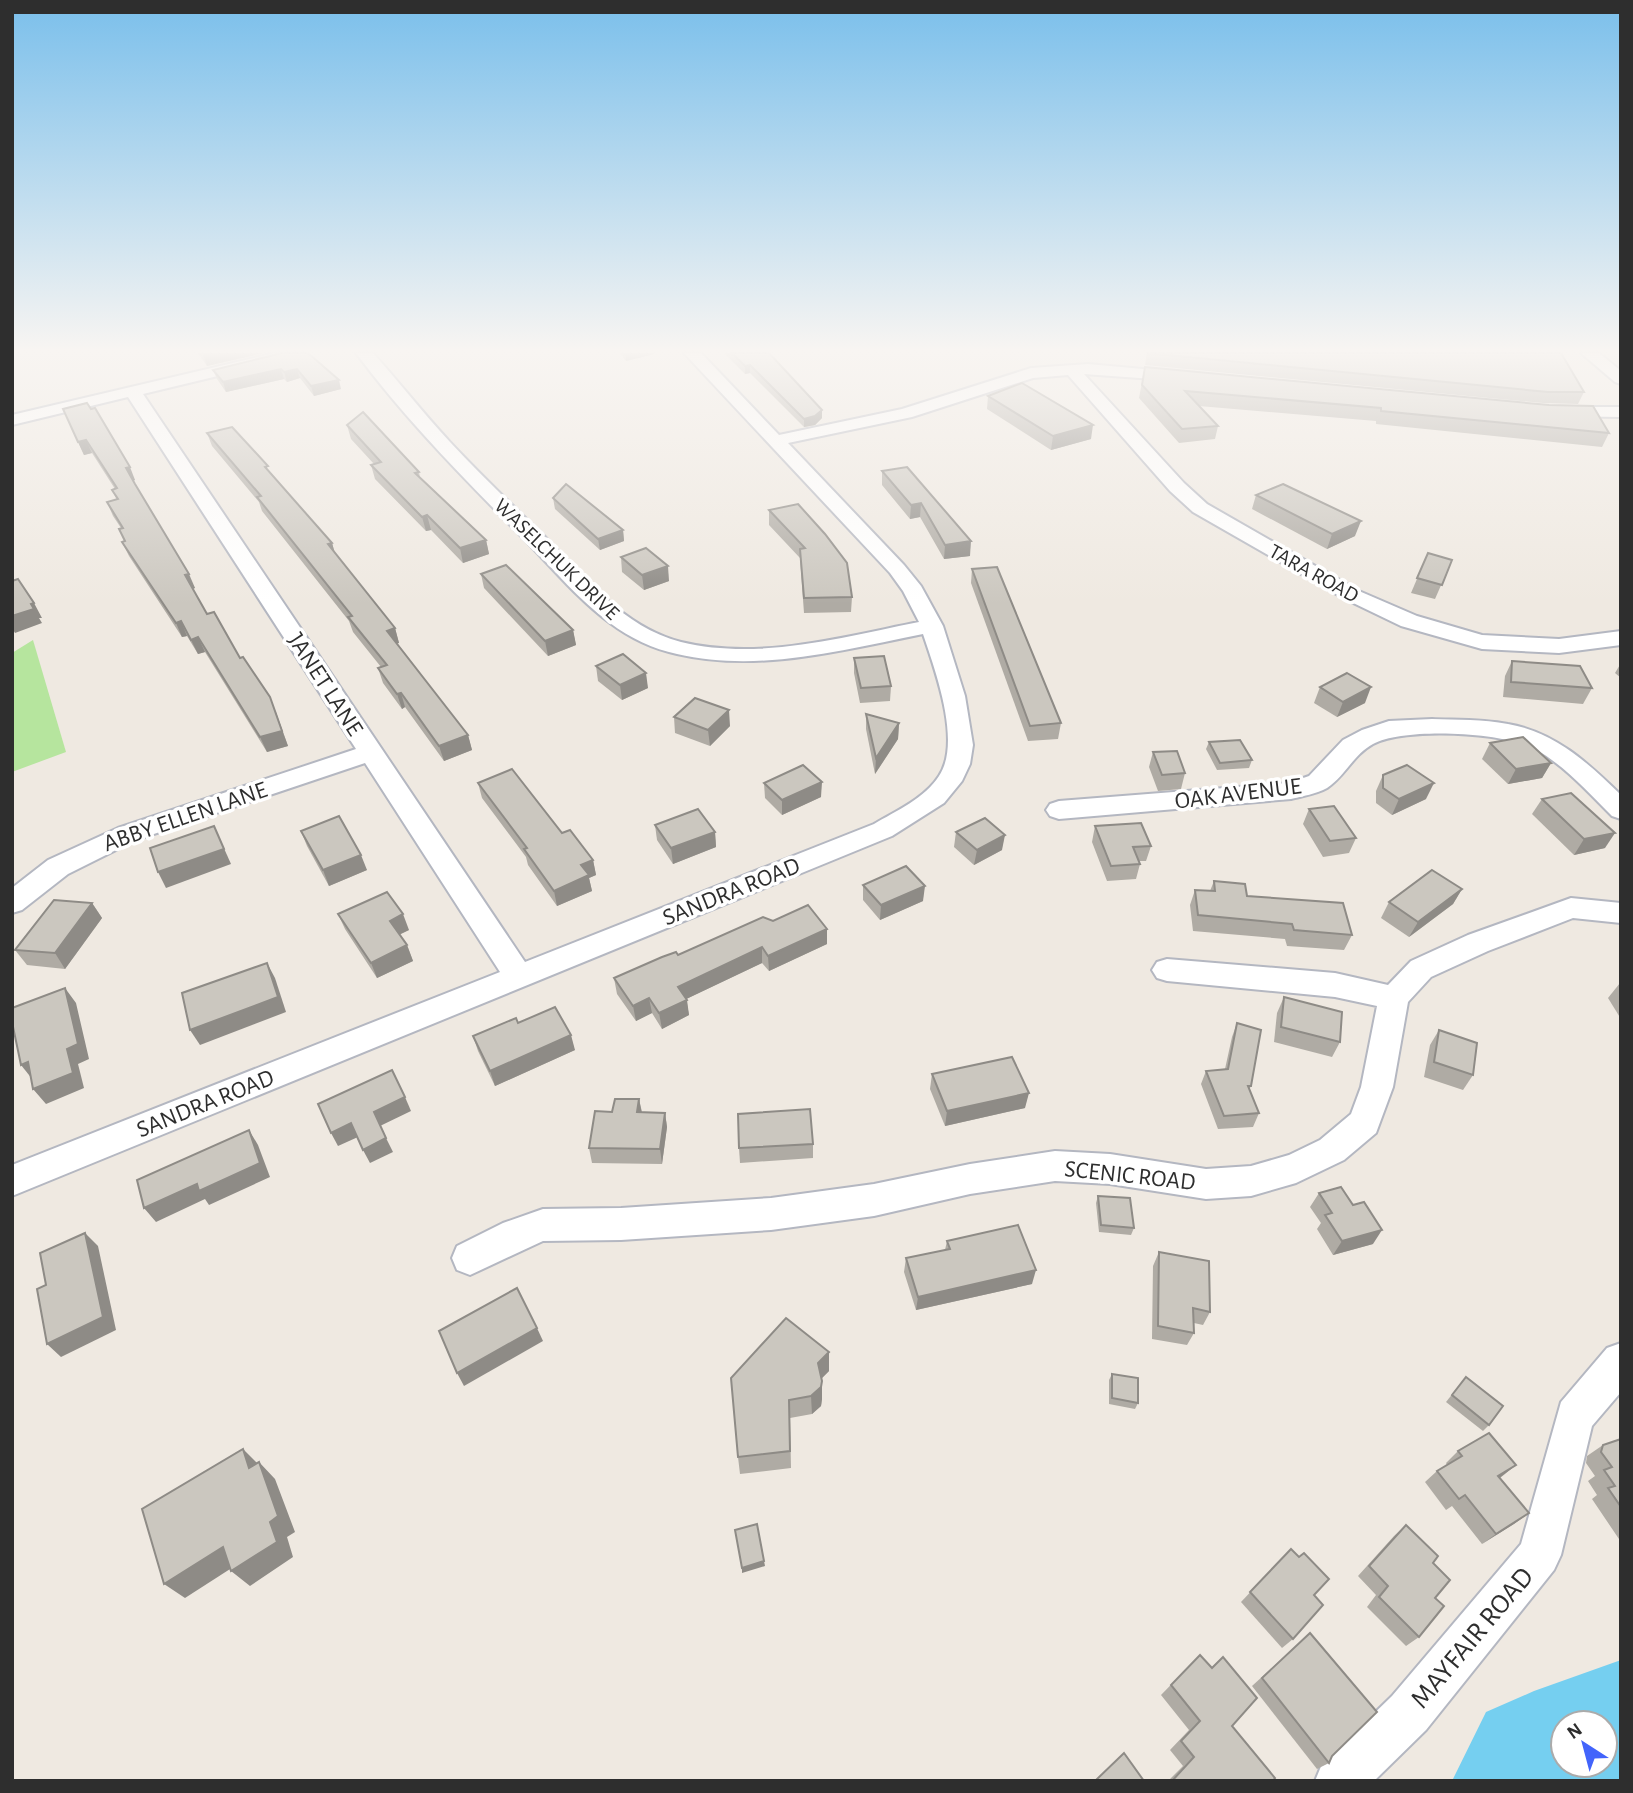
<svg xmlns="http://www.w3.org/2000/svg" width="1633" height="1793" viewBox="0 0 1633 1793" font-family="'Alegreya Sans',sans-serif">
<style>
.green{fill:#b6e59e}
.water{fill:#75cff0;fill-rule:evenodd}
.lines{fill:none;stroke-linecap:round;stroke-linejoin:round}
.minor-casing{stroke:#b4b7c1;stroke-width:4}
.minor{fill:#fff;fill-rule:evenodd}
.wall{fill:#afaba4}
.shaded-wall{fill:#8e8b86}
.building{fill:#cbc7bf;stroke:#8e8b86;stroke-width:2}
.labels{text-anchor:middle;stroke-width:7;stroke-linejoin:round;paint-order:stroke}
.far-street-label{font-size:21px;fill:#2e2e2e;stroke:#fff}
.street-label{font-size:24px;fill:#2e2e2e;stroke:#fff}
.near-street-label{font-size:28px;fill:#2e2e2e;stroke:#fff}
</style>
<rect width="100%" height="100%" fill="#efe9e1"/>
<polygon class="green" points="33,640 66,752 12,772 12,653"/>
<path class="water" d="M1621 1660V1781H1452L1486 1712 1534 1691ZM1563 1723H1605V1765H1563Z"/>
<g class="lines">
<defs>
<g id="minor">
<path d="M275 353H304L301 356 143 394 525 962 874 824C896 811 925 798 939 776 962 742 935 670 923 634 843 650 759 673 677 654 653 649 630 638 610 623 579 600 554 570 527 542 467 482 407 421 356 353H373C399 382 423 413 450 442 480 474 512 505 544 536 584 577 623 627 681 642 759 661 843 637 919 622L903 591 890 573 684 353H701L779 435 902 409 1031 368 1088 364 1187 373 1189 376 1181 381 1084 374 1184 483 1207 504 1359 591 1417 616 1482 635 1559 639 1621 631V645L1559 653 1482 649 1401 626 1345 599 1193 512 1170 491 1068 375 1033 378 912 417 788 443 904 565 921 586 943 626 965 696 973 745 970 764 962 781 944 803 892 836 12 1196V1165L500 972 365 763 136 840 68 874 22 910 12 913V888L48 860 118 828 356 749 128 397 12 425V415Z"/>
<polygon points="1581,353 1599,353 1621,371 1621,384 1615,382"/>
<polygon points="1559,407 1621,407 1621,417 1553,416 1551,412"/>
<path d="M1432 719C1457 720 1483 719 1508 724 1555 732 1588 763 1621 795V819L1612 816C1588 792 1565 766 1535 749 1504 732 1404 727 1373 744 1353 755 1345 776 1327 788 1317 794 1302 796 1291 799L1059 819 1050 816 1046 810 1050 804 1059 801 1289 783 1309 776 1343 740 1362 730 1389 721Z"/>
<polygon points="1571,898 1621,903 1621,923 1573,918 1488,951 1431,977 1408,1002 1393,1087 1376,1133 1344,1160 1296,1183 1251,1196 1206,1199 1110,1184 1055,1181 970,1194 874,1216 771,1230 621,1240 543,1241 470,1275 457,1270 452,1258 457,1246 503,1223 543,1209 621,1208 771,1198 874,1184 970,1164 1055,1151 1110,1154 1206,1169 1251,1166 1289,1155 1320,1140 1351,1114 1361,1087 1377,1006 1335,997 1167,981 1157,978 1152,970 1157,962 1167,959 1335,973 1388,985 1411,961 1468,935"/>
<polygon points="1621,1343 1621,1392 1592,1426 1561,1555 1554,1570 1426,1730 1374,1781 1315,1781 1322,1764 1392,1696 1521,1544 1561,1402 1607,1348"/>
</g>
</defs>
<use href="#minor" class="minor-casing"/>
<use href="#minor" class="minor"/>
</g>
<g class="wall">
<polygon points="198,353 263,353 207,366"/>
<polygon points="282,353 341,389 314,396 300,378 287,382 284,379 226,392 217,379 213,370"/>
<polygon points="620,353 654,353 654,354 626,361"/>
<polygon points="724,353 769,353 822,410 822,418 815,425 804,427 750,373 745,374"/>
<polygon points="1147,353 1584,392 1578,404 1543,403 1145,365"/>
<polygon points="1145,367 1609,433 1602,447 1376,424 1376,421 1199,406 1218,426 1215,439 1179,443 1139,398"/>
<polygon points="988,396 1091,439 1051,450 987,409"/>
<polygon points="63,409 135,480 133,481 195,588 193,589 207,614 240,658 276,712 288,746 267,752 205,652 198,654 187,636 182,637 129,556 122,542 125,541 119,529 121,528 113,516 107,502 117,500 112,490 115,489 92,453 84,455"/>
<polygon points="347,425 419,472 420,478 486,540 489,554 463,563 431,530 426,531 375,479 371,465 374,464 351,439"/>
<polygon points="207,433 270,473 332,543 335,554 395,628 399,643 397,643 468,735 472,750 444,761 405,707 402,709 383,683 378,668 381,667 353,632 349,621 262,511 259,502 212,446"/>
<polygon points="907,467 970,556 944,559 920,517 910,519 882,485 882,471"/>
<polygon points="1256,495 1355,536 1327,549 1252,509"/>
<polygon points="553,498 623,530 624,541 600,550 555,509"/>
<polygon points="769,510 852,597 851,612 804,613 800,558 769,525"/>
<polygon points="1428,553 1452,560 1435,599 1411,593"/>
<polygon points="621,557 669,581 644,590 622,572"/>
<polygon points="972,569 1061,723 1058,739 1028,741 971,583"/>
<polygon points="481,574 573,630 576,645 548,656 484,588"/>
<polygon points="854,658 891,686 890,701 860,703 854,673"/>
<polygon points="1512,661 1592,688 1583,704 1503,697 1505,676"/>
<polygon points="1621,663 1621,678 1615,673"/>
<polygon points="596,666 648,688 622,700 598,681"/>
<polygon points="1320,687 1365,703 1337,717 1314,703"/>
<polygon points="866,714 899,723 898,739 875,774 866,729"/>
<polygon points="674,717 730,726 710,746 675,733"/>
<polygon points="1209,742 1252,760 1249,768 1217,770 1206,749"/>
<polygon points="1490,743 1551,763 1542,778 1508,784 1482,759"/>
<polygon points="1153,752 1185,773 1181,789 1158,791 1149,767"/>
<polygon points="1383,775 1426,799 1392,815 1376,803 1376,791"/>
<polygon points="478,783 562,833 593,860 596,875 589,878 592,891 557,906 528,865 526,857 482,798"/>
<polygon points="764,783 821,797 782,815 765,798"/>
<polygon points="1542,799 1605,848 1574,855 1532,814"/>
<polygon points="1309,809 1356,838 1349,853 1323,857 1303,824"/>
<polygon points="655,825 715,832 716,847 673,864 657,840"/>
<polygon points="1095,826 1151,846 1146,861 1139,861 1140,864 1136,879 1107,881 1092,842"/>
<polygon points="301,831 367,870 329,886 307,846"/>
<polygon points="956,832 1002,850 974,865 954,847"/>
<polygon points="1214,881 1247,896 1352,935 1344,950 1287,946 1285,939 1193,931 1190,905 1195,890 1210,891"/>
<polygon points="863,885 923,901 880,920 863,900"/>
<polygon points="1462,889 1453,904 1409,937 1381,918 1389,902"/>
<polygon points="92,903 102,918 65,969 27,965 15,950"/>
<polygon points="338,914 409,930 399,935 407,945 413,961 377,978 345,929"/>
<polygon points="773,921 827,929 827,944 769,971 762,963 686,999 689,1015 662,1029 652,1013 636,1021 617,994 614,978"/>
<polygon points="1620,983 1621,983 1621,1019 1608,998"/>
<polygon points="1284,997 1340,1042 1332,1057 1274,1042 1277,1013"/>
<polygon points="518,1023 575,1050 495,1086 478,1051 473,1036"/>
<polygon points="1237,1023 1251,1086 1249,1090 1259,1113 1253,1127 1218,1129 1201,1084 1206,1071 1225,1069 1232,1037"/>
<polygon points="1439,1030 1473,1075 1463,1090 1424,1077 1430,1045"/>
<polygon points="932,1074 1025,1108 945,1126 930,1089"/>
<polygon points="639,1099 642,1112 665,1113 667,1127 662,1164 592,1163 589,1148 612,1112"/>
<polygon points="813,1144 813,1158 740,1163 739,1148"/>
<polygon points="1319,1193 1373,1244 1333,1255 1317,1229 1321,1223 1310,1207"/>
<polygon points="1098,1196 1134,1228 1131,1235 1099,1232 1096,1203"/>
<polygon points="947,1241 1032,1284 916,1310 904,1272 906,1258 945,1250"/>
<polygon points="1159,1252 1210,1312 1203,1325 1194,1323 1194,1333 1187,1345 1152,1339 1153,1266"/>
<polygon points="829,1352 829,1371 822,1378 822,1399 821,1406 812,1414 790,1418 791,1468 740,1474 738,1457"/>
<polygon points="1112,1374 1138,1403 1135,1409 1109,1404 1109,1380"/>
<polygon points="1466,1377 1489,1425 1483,1431 1446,1402"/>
<polygon points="1621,1439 1621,1542 1592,1499 1597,1495 1588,1481 1595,1476 1586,1463 1587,1456 1603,1445"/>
<polygon points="1458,1451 1516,1465 1500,1478 1529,1513 1482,1544 1452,1506 1446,1510 1425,1482 1437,1471 1447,1465 1446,1463"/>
<polygon points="1406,1525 1433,1563 1435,1598 1419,1637 1406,1646 1367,1607 1376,1595 1358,1576 1394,1536"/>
<polygon points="1291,1549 1299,1557 1314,1595 1293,1639 1282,1648 1241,1602"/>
<polygon points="1310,1633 1332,1756 1329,1763 1317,1769 1252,1686"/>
<polygon points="1200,1655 1211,1668 1223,1657 1232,1726 1273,1781 1168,1781 1183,1766 1170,1750 1189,1730 1161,1695"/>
</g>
<g class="shaded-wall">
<polygon points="204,353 263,353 207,366 203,354"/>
<polygon points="626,353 654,353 654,354 626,361"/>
<polygon points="750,365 750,373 745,374 745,366"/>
<polygon points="281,369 284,379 226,392 223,382"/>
<polygon points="297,369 300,378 287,382 284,372"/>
<polygon points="339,380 341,389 314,396 311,386"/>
<polygon points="822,410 822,418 815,425 804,427 804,419"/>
<polygon points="1093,425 1091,439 1051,450 1053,436"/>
<polygon points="86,440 92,453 84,455 78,442"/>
<polygon points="130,467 135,480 132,481 126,468"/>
<polygon points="921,503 920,517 910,519 911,505"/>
<polygon points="427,515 431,530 426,531 422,517"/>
<polygon points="1361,521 1355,536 1327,549 1332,534"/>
<polygon points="623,530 624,541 600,550 598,539"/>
<polygon points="486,540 489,554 463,563 460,548"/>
<polygon points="971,541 970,556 944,559 945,545"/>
<polygon points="332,543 336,557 328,544"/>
<polygon points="668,566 669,581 644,590 642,575"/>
<polygon points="189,574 195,588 191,589 185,575"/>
<polygon points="34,603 42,618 39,618 42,623 15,633 12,628 12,616 31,604"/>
<polygon points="181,621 187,636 182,637 176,623"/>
<polygon points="395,628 399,643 392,645 387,631"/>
<polygon points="573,630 576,645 548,656 545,641"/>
<polygon points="198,637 205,652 198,654 191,640"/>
<polygon points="646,673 648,688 622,700 620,685"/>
<polygon points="1371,687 1365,703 1337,717 1343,702"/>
<polygon points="401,693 405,707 402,709 397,694"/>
<polygon points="270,697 288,746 267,752 260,737"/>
<polygon points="729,710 730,726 710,746 708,730"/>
<polygon points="899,723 898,739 875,774 876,758"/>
<polygon points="468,735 472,750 444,761 439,746"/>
<polygon points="1551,763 1542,778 1508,784 1516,769"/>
<polygon points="822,782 821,797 782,815 782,800"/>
<polygon points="1434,783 1426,799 1392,815 1399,799"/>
<polygon points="214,826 231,864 166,888 158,872"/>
<polygon points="715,832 716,847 673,864 671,848"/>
<polygon points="1615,833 1605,848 1574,855 1584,839"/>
<polygon points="1005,835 1002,850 974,865 977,850"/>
<polygon points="361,855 367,870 329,886 323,870"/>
<polygon points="593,860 596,875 589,878 592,891 557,906 554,891 581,865"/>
<polygon points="925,886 923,901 880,920 881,905"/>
<polygon points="1462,889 1453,904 1409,937 1418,922"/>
<polygon points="92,903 102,918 65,969 55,953"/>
<polygon points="403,914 409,930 396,936 390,921"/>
<polygon points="827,929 827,944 769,971 768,956"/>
<polygon points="407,945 413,961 377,978 371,963"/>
<polygon points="762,947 762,963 680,1002 678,987"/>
<polygon points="267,963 275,978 286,1012 200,1045 190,1030"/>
<polygon points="65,988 76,1003 89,1059 78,1064 84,1088 46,1104 33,1089 67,1049"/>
<polygon points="649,998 652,1013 636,1021 633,1006"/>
<polygon points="687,1000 689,1015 662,1029 659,1013"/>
<polygon points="571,1035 575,1050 495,1086 490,1071"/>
<polygon points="28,1062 33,1080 21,1065"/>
<polygon points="1029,1093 1025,1108 945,1126 947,1111"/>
<polygon points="405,1097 411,1111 380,1126 374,1112"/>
<polygon points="639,1099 642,1114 637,1112"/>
<polygon points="665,1113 667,1127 662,1164 660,1149"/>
<polygon points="351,1123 358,1137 338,1146 331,1133"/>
<polygon points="249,1130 258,1145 270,1177 209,1205 205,1199 156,1222 144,1208"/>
<polygon points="386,1138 393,1152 370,1163 363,1150"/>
<polygon points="1382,1230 1373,1244 1333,1255 1342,1241"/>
<polygon points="85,1233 98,1246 116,1330 61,1357 47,1344"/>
<polygon points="1036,1270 1032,1284 916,1310 918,1297"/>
<polygon points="537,1328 543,1341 464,1386 457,1373"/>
<polygon points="829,1352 829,1371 818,1382 818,1363"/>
<polygon points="822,1381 822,1399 821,1406 812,1414 811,1396"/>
<polygon points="243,1449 260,1466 249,1468"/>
<polygon points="259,1462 275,1479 295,1532 287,1537 293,1557 250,1586 231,1571 270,1522"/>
<polygon points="1516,1465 1502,1476 1484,1487 1498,1476"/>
<polygon points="1529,1513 1514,1524 1482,1544 1496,1534"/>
<polygon points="223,1547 241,1562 185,1598 164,1584"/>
<polygon points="764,1561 765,1566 742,1573 742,1568"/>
</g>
<g class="building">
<polygon points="282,353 308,353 339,380 311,386 297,369 284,372 281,369 223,382 213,370"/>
<polygon points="732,353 769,353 822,410 815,416 804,419 750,365 745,366"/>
<polygon points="1147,353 1561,353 1584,392 1548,392"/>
<polygon points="1145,367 1549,405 1593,406 1609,433 1381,411 1381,408 1185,391 1218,426 1182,429 1142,385"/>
<polygon points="1022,383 1093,425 1053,436 988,396"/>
<polygon points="87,403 91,409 95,408 130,467 126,468 135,484 189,574 185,575 207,614 214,612 240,658 243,657 270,697 282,731 260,737 198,637 191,640 181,621 176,623 122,542 125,541 119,529 123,528 107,502 118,499 112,490 117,488 86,440 78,442 63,409"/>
<polygon points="363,412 419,472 415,473 486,540 460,548 427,515 422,517 371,465 381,462 347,425"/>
<polygon points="232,427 268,466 265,467 332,543 328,544 395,628 387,631 468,735 439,746 401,693 397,694 378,668 387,665 348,617 352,616 257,497 261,496 207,433"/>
<polygon points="907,467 971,541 945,545 921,503 911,505 882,471"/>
<polygon points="566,484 623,530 598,539 553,498"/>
<polygon points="1283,484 1361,521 1332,534 1256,495"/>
<polygon points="798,504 825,534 847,563 852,597 804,598 800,549 805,548 769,510"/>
<polygon points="646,548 668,566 642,575 621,557"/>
<polygon points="1428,553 1452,560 1442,585 1417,578"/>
<polygon points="506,565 573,630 545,641 481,574"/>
<polygon points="997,567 1061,723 1030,726 972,569"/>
<polygon points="18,579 34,603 31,604 34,609 12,616 12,581"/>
<polygon points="623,654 646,673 620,685 596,666"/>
<polygon points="884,656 891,686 861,688 854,658"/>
<polygon points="1512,661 1580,666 1592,688 1511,682"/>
<polygon points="1347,673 1371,687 1343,702 1320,687"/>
<polygon points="695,698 729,710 708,730 674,717"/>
<polygon points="866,714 899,723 876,758"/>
<polygon points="1523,737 1551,763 1516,769 1490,743"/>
<polygon points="1240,740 1252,760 1220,763 1209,742"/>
<polygon points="1177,751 1185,773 1162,775 1153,752"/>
<polygon points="803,765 822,782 782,800 764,783"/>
<polygon points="1407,765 1434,783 1399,799 1383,788 1383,775"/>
<polygon points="512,769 562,833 570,830 593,860 581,865 589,875 554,891 524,849 527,848 478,783"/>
<polygon points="1571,793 1615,833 1584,839 1542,799"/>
<polygon points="1334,806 1356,838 1330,841 1309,809"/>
<polygon points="698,809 715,832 671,848 655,825"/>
<polygon points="339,816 361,855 323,870 301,831"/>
<polygon points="985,818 1005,835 977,850 956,832"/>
<polygon points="1141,823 1151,846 1133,847 1140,864 1111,866 1095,826"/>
<polygon points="214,826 224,849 158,872 150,848"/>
<polygon points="906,866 925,886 881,905 863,885"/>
<polygon points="1432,870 1462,889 1418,922 1389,902"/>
<polygon points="1214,881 1245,884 1247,896 1343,903 1352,935 1294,930 1292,924 1198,915 1195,890 1215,891"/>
<polygon points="387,892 403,914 390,921 407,945 371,963 338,914"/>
<polygon points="54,900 92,903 55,953 15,950"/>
<polygon points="808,905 827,929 768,956 762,947 678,987 687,1000 659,1013 649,998 633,1006 614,978 662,957 676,952 678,955 763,917 773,921"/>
<polygon points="267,963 278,997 190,1030 182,993"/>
<polygon points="65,988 78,1044 67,1049 73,1073 33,1089 28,1062 21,1065 12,1022 12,1008"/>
<polygon points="1284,997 1342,1012 1340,1042 1281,1027"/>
<polygon points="555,1007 571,1035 490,1071 473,1036 516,1018 518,1023"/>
<polygon points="1237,1023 1261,1030 1251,1086 1248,1086 1259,1113 1224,1116 1206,1071 1228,1069"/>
<polygon points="1439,1030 1477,1043 1473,1075 1434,1062"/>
<polygon points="1012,1057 1029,1093 947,1111 932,1074"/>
<polygon points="392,1070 405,1097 374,1112 386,1138 363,1150 351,1123 331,1133 318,1104"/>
<polygon points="615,1099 639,1099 637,1112 665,1113 660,1149 589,1148 595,1111 612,1112"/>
<polygon points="810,1109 813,1144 739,1148 738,1114"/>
<polygon points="249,1130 260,1163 199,1191 197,1184 144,1208 137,1180"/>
<polygon points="1341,1187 1353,1205 1364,1202 1382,1230 1342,1241 1325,1215 1332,1213 1319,1193"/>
<polygon points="1098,1196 1130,1198 1134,1228 1101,1225"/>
<polygon points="1018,1225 1036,1270 918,1297 906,1258 950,1249 947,1241"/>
<polygon points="85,1233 103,1317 47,1344 37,1289 46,1285 40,1253"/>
<polygon points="1159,1252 1209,1261 1210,1312 1193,1308 1194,1333 1158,1326"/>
<polygon points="517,1288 537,1328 457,1373 439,1331"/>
<polygon points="786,1318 829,1352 818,1363 822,1381 821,1387 811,1396 789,1400 790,1451 738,1457 731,1378"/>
<polygon points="1112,1374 1138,1378 1138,1403 1112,1398"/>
<polygon points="1466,1377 1503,1406 1489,1425 1452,1395"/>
<polygon points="1489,1433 1516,1465 1498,1476 1529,1513 1496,1534 1465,1495 1459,1499 1437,1471 1462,1456 1458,1451"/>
<polygon points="1621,1439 1621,1507 1608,1488 1615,1486 1604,1470 1612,1467 1601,1452 1603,1445"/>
<polygon points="243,1449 249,1468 259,1462 278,1516 270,1522 277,1542 231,1571 223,1547 164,1584 142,1509"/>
<polygon points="757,1524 764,1561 742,1568 735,1530"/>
<polygon points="1406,1525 1438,1556 1433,1563 1450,1580 1435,1598 1444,1606 1419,1637 1379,1597 1388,1586 1369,1566"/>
<polygon points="1291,1549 1299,1557 1304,1553 1329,1579 1314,1595 1323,1605 1293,1639 1250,1592"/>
<polygon points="1310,1633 1377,1712 1332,1756 1329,1763 1262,1678"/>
<polygon points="1200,1655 1212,1668 1223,1657 1257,1698 1232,1726 1275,1778 1273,1781 1172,1781 1194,1757 1181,1741 1200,1721 1171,1685"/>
<polygon points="1124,1753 1144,1781 1095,1781"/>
</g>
<linearGradient id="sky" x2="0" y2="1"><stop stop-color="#7abfeb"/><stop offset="0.58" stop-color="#f8f5f2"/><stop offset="1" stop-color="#f8f5f2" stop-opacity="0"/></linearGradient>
<rect width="1633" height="604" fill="url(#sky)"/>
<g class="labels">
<g class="far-street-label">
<text transform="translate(557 559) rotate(44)" y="7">WASELCHUK DRIVE</text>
<text transform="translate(1314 573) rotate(29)" y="7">TARA ROAD</text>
</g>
<g class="street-label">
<text transform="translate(326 684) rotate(57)" y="8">JANET LANE</text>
<text transform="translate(1238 793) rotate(-7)" y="8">OAK AVENUE</text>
<text transform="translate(185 816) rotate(-19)" y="8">ABBY ELLEN LANE</text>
<text transform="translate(731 891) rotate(-22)" y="8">SANDRA ROAD</text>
<text transform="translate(205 1103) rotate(-22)" y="8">SANDRA ROAD</text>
<text transform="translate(1130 1175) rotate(6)" y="8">SCENIC ROAD</text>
</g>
<g class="near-street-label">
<text transform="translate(1471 1637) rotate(-50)" y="10">MAYFAIR ROAD</text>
</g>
</g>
<rect width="1633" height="1793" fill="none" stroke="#2e2e2e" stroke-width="28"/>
<g transform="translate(1584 1744) rotate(324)"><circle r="33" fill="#ffffff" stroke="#ababab" stroke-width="2"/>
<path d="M0-5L12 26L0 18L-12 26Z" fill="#4264fb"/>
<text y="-10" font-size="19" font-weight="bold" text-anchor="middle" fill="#2e2e2e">N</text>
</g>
</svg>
